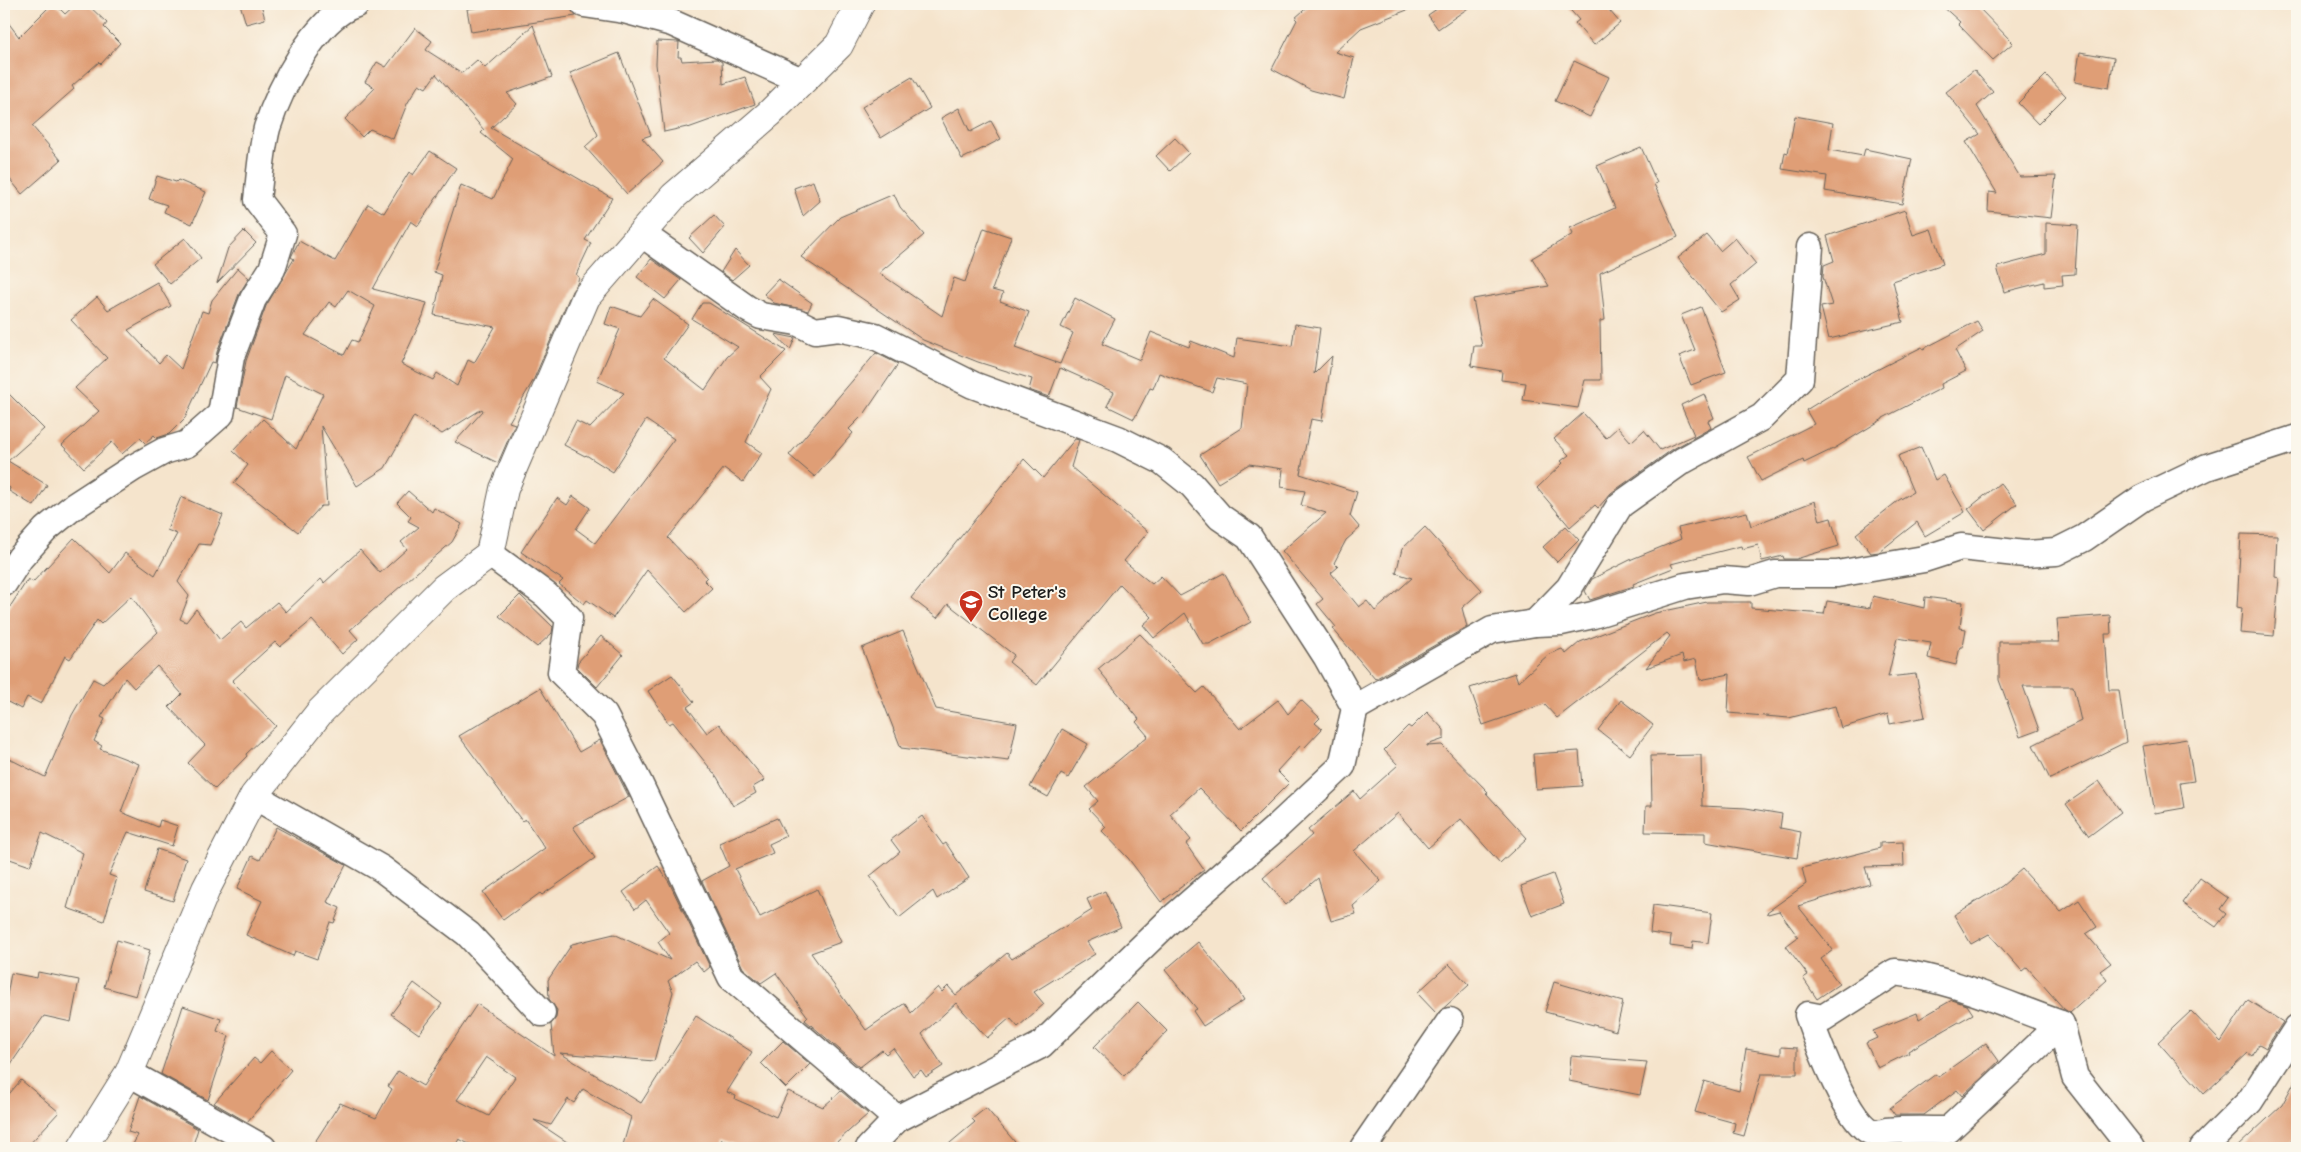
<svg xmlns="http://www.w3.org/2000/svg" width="2301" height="1152" viewBox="0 0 2301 1152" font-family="'Comic Neue',sans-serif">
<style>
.building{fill:#df9e76;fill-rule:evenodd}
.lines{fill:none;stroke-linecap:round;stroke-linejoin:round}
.minor-casing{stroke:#68625a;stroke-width:29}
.major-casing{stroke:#68625a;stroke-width:30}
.minor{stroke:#fff;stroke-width:26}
.major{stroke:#fff;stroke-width:28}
.labels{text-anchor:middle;stroke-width:4;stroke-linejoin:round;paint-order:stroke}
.poi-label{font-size:19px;font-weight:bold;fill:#1c1c1c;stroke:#fbf7ec;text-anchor:start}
</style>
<rect width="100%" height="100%" fill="#fbf7ec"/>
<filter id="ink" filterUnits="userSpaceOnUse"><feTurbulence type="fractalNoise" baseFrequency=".02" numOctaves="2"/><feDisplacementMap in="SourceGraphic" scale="10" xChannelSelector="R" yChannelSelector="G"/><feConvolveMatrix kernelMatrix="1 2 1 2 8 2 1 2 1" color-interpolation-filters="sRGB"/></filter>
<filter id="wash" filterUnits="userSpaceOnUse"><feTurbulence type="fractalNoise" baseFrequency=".0096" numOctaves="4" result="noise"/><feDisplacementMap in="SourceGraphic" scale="20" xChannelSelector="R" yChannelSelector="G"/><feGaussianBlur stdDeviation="1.12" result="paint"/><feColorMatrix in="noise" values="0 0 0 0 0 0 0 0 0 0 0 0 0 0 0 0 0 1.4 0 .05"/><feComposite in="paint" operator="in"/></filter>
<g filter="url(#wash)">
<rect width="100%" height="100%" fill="#f5e4cc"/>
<g id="blocks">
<g class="building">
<polygon points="52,4 55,4 65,14 76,4 87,4 107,23 104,27 120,43 101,64 99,62 72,86 74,89 32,126 61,160 22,194 4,172 4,17 19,37"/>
<polygon points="240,4 261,4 265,19 246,24"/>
<polygon points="500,4 570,6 576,16 471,32 467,9"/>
<polygon points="1311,4 1420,4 1420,5 1361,28 1335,52 1354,58 1344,99 1311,90 1272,69 1297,20 1295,18"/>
<polygon points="1444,4 1474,4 1438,29 1428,15"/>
<polygon points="1565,4 1604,4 1620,23 1594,45 1575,23 1579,20"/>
<polygon points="1940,4 1975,4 2013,43 1993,60 1958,24 1960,22"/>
<path d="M533 25 552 77 507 93 517 104 491 128 612 198 585 240 591 243 576 275 579 277 577 284 572 291 533 381 509 422 515 424 498 463 455 442 483 411 482 409 442 434 414 416 385 468 357 486 321 426 327 506H321L298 532 234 483 248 465 233 451 263 419 296 449 323 394 285 375 271 419 237 407 246 361 266 306 294 259 291 257 299 241 335 261 368 204 384 213 409 172 413 175 430 151 456 168 418 226 411 221 373 289 427 303 423 316 401 364 433 380 437 373 457 386 468 360 474 363 495 327 434 315 442 275 434 272 461 185 493 199 513 159 481 133 484 130 436 74 426 88 419 84 407 104 393 139 370 129 362 137 345 119 375 88 365 82 377 62 386 67 415 28 432 41 426 50 462 73 477 60 485 68ZM348 290 375 306 358 342 352 340 344 355 305 335 329 302 336 307Z"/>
<polygon points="657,41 679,42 678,57 681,57 682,61 717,59 722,62 723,84 745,77 755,104 688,128 687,127 664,132 656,64"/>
<polygon points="2080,52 2114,58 2109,88 2075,82"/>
<polygon points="619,53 651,135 642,138 663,162 627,194 585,147 598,135 570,73"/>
<polygon points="1574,61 1609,77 1590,117 1555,101"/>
<polygon points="1974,70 1993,92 1977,106 2020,177 2056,176 2051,218 1988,211 1989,192 1997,193 1966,142 1980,134 1946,92"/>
<polygon points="2046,75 2066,96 2038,124 2018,103"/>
<polygon points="912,77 930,108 881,138 862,107"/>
<polygon points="959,108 970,132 991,121 1001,139 962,159 941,118"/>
<polygon points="1795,116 1833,123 1829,150 1863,156 1865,149 1912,159 1902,204 1825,191 1827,176 1782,169 1785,152 1788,153"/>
<polygon points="1175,138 1189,153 1170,171 1156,156"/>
<polygon points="1641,147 1657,183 1654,184 1678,237 1600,273 1605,320 1600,321 1601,380 1585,380 1578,408 1523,400 1526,383 1501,380 1502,371 1471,366 1474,346 1482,346 1473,299 1549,286 1532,258 1573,234 1570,228 1615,208 1597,166"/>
<polygon points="157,176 176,182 178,180 206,192 192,224 164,212 167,205 149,199"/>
<polygon points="813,181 820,201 803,216 794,188"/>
<polygon points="894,194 900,207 924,235 879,273 942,316 954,278 965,282 984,228 1011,237 992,290 1003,293 1000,301 1029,312 1015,348 1060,364 1073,333 1061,327 1075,298 1115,319 1102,344 1140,360 1151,332 1189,347 1191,341 1234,358 1237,338 1292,346 1295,324 1320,328 1314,374 1332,356 1322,421 1311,419 1300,474 1357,492 1350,516 1360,528 1346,540 1334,563 1338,567 1331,573 1359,607 1367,601 1375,611 1412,578 1396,573 1402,549 1425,527 1482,590 1462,608 1467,627 1375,679 1333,629 1336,627 1317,604 1323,599 1282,551 1326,513 1301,505 1305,491 1281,487 1283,469 1249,464 1218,483 1200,455 1242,428 1247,384 1217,378 1212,392 1159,373 1153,389 1150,388 1134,419 1107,406 1114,392 1060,368 1049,397 1029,390 1032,379 978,362 923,340 801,257 840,217"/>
<polygon points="1905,210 1913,235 1931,229 1943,264 1893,281 1903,322 1829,339 1821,307 1832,305 1823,277 1824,265 1834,261 1827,236"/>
<polygon points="714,215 725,227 703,253 689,238"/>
<polygon points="2046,223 2078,225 2075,274 2062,275 2063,285 2044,287 2044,282 2004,292 1997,267 2046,254"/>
<polygon points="244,231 256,243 217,283 228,248"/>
<polygon points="1707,235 1720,251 1735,238 1756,264 1731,285 1740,300 1721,312 1678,258"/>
<polygon points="185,238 201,258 170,284 153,264"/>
<polygon points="735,250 749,265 732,280 721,272"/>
<polygon points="651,259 681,280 665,299 637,277"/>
<polygon points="238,268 249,278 239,294 217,352 215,363 211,362 185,418 169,434 157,438 154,435 145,443 140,438 122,454 112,442 84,468 62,445 99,411 75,388 107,358 71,320 97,297 108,310 157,282 171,306 128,330 159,363 166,355 181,369 202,311 208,313 212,300"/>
<polygon points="778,279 812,303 808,311 774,303 764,294"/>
<polygon points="653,299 688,324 664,358 705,390 727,357 738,347 692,319 702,303 709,303 786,351 760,377 771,389 746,442 762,453 743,482 724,468 668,538 688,559 691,559 707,577 704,580 712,588 686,612 647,570 613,618 587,600 584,604 559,584 563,580 521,552 557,498 567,505 573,496 590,508 576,529 595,543 674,439 646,420 613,472 586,455 585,456 564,445 576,421 590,428 624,393 597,381 620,329 605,324 611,306 640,316"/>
<polygon points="1701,307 1726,372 1691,385 1679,356 1695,350 1681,315"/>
<polygon points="1977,321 1983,331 1955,350 1966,371 1941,384 1942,388 1883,418 1883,419 1835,448 1804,463 1803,460 1761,481 1748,457 1814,424 1806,410 1845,386 1922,347 1923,349"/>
<polygon points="775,334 795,338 790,350"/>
<polygon points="876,353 898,364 865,413 849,429 853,433 815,477 789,455"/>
<polygon points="4,389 44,429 8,461 47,485 34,506 9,491 10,488 4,483"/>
<polygon points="1704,394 1714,418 1708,421 1711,428 1673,449 1611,493 1598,508 1595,505 1570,527 1537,488 1563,463 1561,461 1569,455 1554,439 1583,413 1606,438 1618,427 1631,442 1644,430 1660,450 1694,435 1681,405"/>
<polygon points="1075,439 1079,440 1071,467 1148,532 1124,561 1152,584 1161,576 1180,596 1224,573 1251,622 1209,644 1203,644 1185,613 1154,638 1143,625 1152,617 1120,584 1037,685 1009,662 1014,655 948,604 937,618 911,598 1024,459 1043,478"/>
<polygon points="1921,447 1935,480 1944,475 1965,512 1925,536 1917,522 1879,552 1871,553 1856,534 1899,500 1913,492 1898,456"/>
<polygon points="2000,483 2017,504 1984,530 1968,509"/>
<polygon points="408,491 432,512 434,508 462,524 452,542 350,630 358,639 342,654 312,620 280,647 275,642 232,681 276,726 246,754 247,756 215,789 188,763 205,745 169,707 182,694 157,666 134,688 125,678 101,717 105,719 94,741 102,746 100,749 139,764 121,812 158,827 160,820 178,826 172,846 128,832 109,875 117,878 104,921 67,908 83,853 42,833 30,866 4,857 4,756 45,777 72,715 93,679 103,684 158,632 131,596 101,624 97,620 70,659 65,656 41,704 27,697 21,709 4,700 4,616 28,579 33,582 74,538 110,573 125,553 155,575 177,534 167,530 181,497 223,515 210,545 199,544 178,582 189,596 180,619 186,622 196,609 220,640 241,622 246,628 277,602 286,612 321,579 324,583 360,550 380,573 407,549 401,542 419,527 408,521 411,517 397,503"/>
<polygon points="1815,501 1820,521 1831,518 1839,546 1796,559 1784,559 1783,556 1762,561 1758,545 1742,549 1741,546 1671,564 1673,568 1633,584 1634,586 1590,600 1585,591 1592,579 1632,559 1681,539 1678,528 1747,512 1751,526"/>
<polygon points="1566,526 1579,540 1557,562 1543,547"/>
<polygon points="2241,534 2277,535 2275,577 2279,578 2274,636 2240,633 2242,608 2237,607"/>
<polygon points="520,595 553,627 552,633 537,647 499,616"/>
<polygon points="1873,596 1924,608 1925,597 1963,602 1960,628 1966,629 1963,647 1960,647 1956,665 1928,658 1931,643 1897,638 1888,677 1916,674 1925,717 1890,724 1888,714 1841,728 1835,706 1789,718 1728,713 1730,674 1700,680 1696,659 1684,662 1682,655 1646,668 1670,636 1667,633 1557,718 1544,704 1483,725 1470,688 1515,673 1518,682 1549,654 1562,649 1566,654 1580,642 1655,613 1707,602 1751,602 1751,608 1824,614 1827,601 1870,608"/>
<polygon points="2110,615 2111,634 2105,634 2109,690 2119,690 2126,742 2050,779 2033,745 2081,721 2073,686 2023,686 2039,730 2020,737 1999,680 1999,642 2059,642 2057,619"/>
<polygon points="903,631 936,709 1017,723 1009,761 901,748 862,648"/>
<polygon points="1140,634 1197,693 1204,687 1240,729 1278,700 1288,714 1301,700 1320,718 1315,723 1322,729 1304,748 1301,745 1277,771 1289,783 1241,831 1199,788 1170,814 1191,840 1186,844 1204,870 1161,902 1128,858 1102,831 1106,827 1089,809 1098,801 1086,787 1148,736 1136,722 1139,719 1098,669"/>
<polygon points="601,636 623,655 597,687 577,667 578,662"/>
<polygon points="672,675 694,702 687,707 707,733 719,724 765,780 753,787 756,793 733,806 717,777 673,722 669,724 648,691"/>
<polygon points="540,688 579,752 600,740 629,797 573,827 595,858 542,895 540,893 503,920 483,892 545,848 525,819 522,821 459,736"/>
<polygon points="1621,700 1653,725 1630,755 1598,730"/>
<polygon points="1427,712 1444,730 1444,739 1427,745 1427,746 1442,745 1488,792 1486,793 1527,838 1500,863 1461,819 1428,848 1398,813 1354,851 1381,881 1353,906 1356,914 1331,921 1318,878 1286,905 1263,878 1312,835 1308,830 1354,791 1360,799 1398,765 1384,750 1408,726 1411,728"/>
<polygon points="1062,729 1088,744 1068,778 1061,774 1048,797 1030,787"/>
<polygon points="2187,739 2194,781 2180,783 2184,808 2155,813 2143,746"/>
<polygon points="1579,751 1582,786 1536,789 1533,754"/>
<polygon points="1701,755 1702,806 1746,808 1782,814 1780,828 1801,832 1797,858 1705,842 1705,833 1645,832 1646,806 1652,806 1651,756"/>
<polygon points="2099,781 2121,812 2089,836 2066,804"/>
<polygon points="922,816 943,845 946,843 969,878 937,899 933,891 899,918 870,876 900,852 891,840"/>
<polygon points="777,818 786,836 769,844 773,853 735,869 760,917 817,889 841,942 811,953 866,1030 905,1003 911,1013 938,987 942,992 948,986 956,995 1007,953 1012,959 1092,910 1087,899 1105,891 1121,927 1087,942 1095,954 1034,992 1044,1004 1018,1027 1010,1018 987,1038 956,1003 922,1034 943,1066 926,1077 921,1070 913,1076 893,1048 886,1054 882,1050 860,1067 805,1020 808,1017 776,973 761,983 743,968 702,881 729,866 719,843"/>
<polygon points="276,827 346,865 327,902 340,908 334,923 330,922 317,959 295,951 293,956 246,935 262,901 237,889 252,856 260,860"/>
<polygon points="1903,842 1904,866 1865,867 1870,884 1798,906 1833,950 1821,959 1839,984 1817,999 1803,978 1808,975 1786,946 1798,937 1779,911 1768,914 1767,912 1806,884 1802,868 1880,848 1880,843"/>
<polygon points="157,849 186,859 173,901 144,892"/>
<path d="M658 866 669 882 710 967 704 972 695 961 668 981 673 992 654 1061 560 1053 641 1103 696 1016 752 1052 727 1092 736 1096 735 1099 776 1117 788 1091 823 1107 841 1091 868 1114 830 1148H744L722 1139 719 1148H635L623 1145 631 1117 583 1089 574 1103 568 1099 551 1125 534 1120 576 1148H477L459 1139 454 1148H311L340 1103 376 1118 392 1089 388 1086 398 1071 423 1086 477 1004 554 1056 551 1024 556 1018 557 1010 549 999 548 980 572 944 614 934 670 960 658 942 669 933 646 900 635 909 623 892ZM486 1057 515 1077 489 1116 457 1100Z"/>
<polygon points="2022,869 2061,912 2079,900 2097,927 2086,934 2111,963 2100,971 2107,980 2070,1013 2064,1009 2027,967 2022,971 1989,934 1971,944 1954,915 2002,886"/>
<polygon points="1553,874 1564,904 1532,916 1521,886"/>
<polygon points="2200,878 2228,898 2220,909 2226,914 2216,927 2182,903"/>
<polygon points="1653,905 1712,913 1708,943 1693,941 1692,949 1670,946 1671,936 1650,933"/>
<polygon points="117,940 150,950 136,996 104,987"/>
<polygon points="1198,942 1236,987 1244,1000 1203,1026 1193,1011 1197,1009 1165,970"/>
<polygon points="1449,964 1469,985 1437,1014 1417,993"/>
<polygon points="38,972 79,980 71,1022 44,1016 4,1074 4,1012 11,973 37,978"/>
<polygon points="1554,982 1623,1002 1616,1031 1545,1012"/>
<polygon points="414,983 442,1004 419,1034 391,1014"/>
<polygon points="1952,1000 1967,1005 1973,1014 1908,1051 1909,1053 1878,1068 1866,1043 1877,1038 1873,1031 1917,1013 1919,1019"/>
<polygon points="2248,1000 2283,1022 2266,1048 2259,1044 2252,1056 2248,1053 2204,1094 2158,1042 2191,1011 2221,1042"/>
<polygon points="1138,1002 1167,1031 1124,1076 1094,1047"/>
<polygon points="183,1006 221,1019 217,1031 229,1036 208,1100 161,1074"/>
<polygon points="783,1041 810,1064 786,1088 761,1063"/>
<polygon points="1986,1043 1999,1061 1962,1096 1957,1090 1924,1115 1895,1115 1890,1108 1936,1074 1938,1077"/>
<polygon points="1781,1047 1797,1048 1797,1074 1761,1074 1744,1136 1733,1133 1735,1123 1695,1112 1704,1081 1739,1091 1746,1049 1781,1055"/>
<polygon points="271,1051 291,1070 247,1122 214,1103 254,1058 260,1063"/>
<polygon points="1571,1056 1647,1062 1640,1095 1569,1081"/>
<polygon points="2297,1077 2297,1136 2284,1148 2236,1148 2282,1105"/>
<polygon points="21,1080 59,1112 26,1148 4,1148 4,1100"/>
<polygon points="140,1096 198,1129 192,1148 131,1148 138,1135 128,1132"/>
<polygon points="986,1108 1020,1148 944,1148 975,1122 972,1119"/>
</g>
</g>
</g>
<g filter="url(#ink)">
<use href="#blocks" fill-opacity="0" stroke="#68625a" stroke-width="1"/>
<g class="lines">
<defs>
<g id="minor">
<polyline points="584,4 624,10 672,23 802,81"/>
<polyline points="642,234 748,309 761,316 797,322 815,331 838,328 875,336 973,385 1118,439 1162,461 1192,485 1220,517 1249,537 1326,656 1355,708 1342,766 1278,826 1167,923 1041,1045 897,1119 869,1148"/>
<polyline points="490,554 546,595 569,618 561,672 604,715 640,785 731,977 897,1119"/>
<path d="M4 583 20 558 46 529 73 507 133 468 164 451 187 444 221 414 231 357 253 299 272 269 283 234 257 200C260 176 261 152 267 128 279 90 316 16 356 4"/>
<polyline points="1535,623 1569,588 1620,505 1682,461 1762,417 1800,379 1810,247"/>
<polyline points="1355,708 1492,630 1535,623 1561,622 1593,615 1685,586 1723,580 1749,582 1775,574 1837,574 1924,559 1961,547 2025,554 2056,552 2084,538 2142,498 2207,467 2297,438"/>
<polyline points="254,796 382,869 468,934 542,1013"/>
<path d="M1895 972C1953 979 2006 1005 2061 1024L1948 1130C1927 1130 1906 1129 1886 1131 1882 1132 1878 1134 1875 1133 1850 1131 1816 1038 1808 1015L1823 1018Z"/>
<polyline points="2061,1024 2075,1077 2131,1148"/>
<polyline points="129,1073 263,1148"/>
<polyline points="1363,1148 1450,1021"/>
<polyline points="2203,1148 2250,1101 2297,1028"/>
</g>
<polyline id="major" points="82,1148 129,1073 206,889 254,796 320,712 444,588 490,554 504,489 586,297 674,196 769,114 839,45 860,4"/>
</defs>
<use href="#minor" class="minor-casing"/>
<use href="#major" class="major-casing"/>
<use href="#minor" class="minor"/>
<use href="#major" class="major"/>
</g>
</g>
<defs>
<symbol id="school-pin" viewBox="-11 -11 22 30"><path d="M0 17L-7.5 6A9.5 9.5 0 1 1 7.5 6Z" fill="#c8321e" stroke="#fbf7ec"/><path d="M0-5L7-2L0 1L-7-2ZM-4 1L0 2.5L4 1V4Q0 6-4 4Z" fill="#fff"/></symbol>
</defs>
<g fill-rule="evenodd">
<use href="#school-pin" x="957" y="588" width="28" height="38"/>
</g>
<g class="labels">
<g class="poi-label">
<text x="988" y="598">St Peter's<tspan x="988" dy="22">College</tspan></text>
</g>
</g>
<rect width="2301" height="1152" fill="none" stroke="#fbf7ec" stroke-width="20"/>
</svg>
